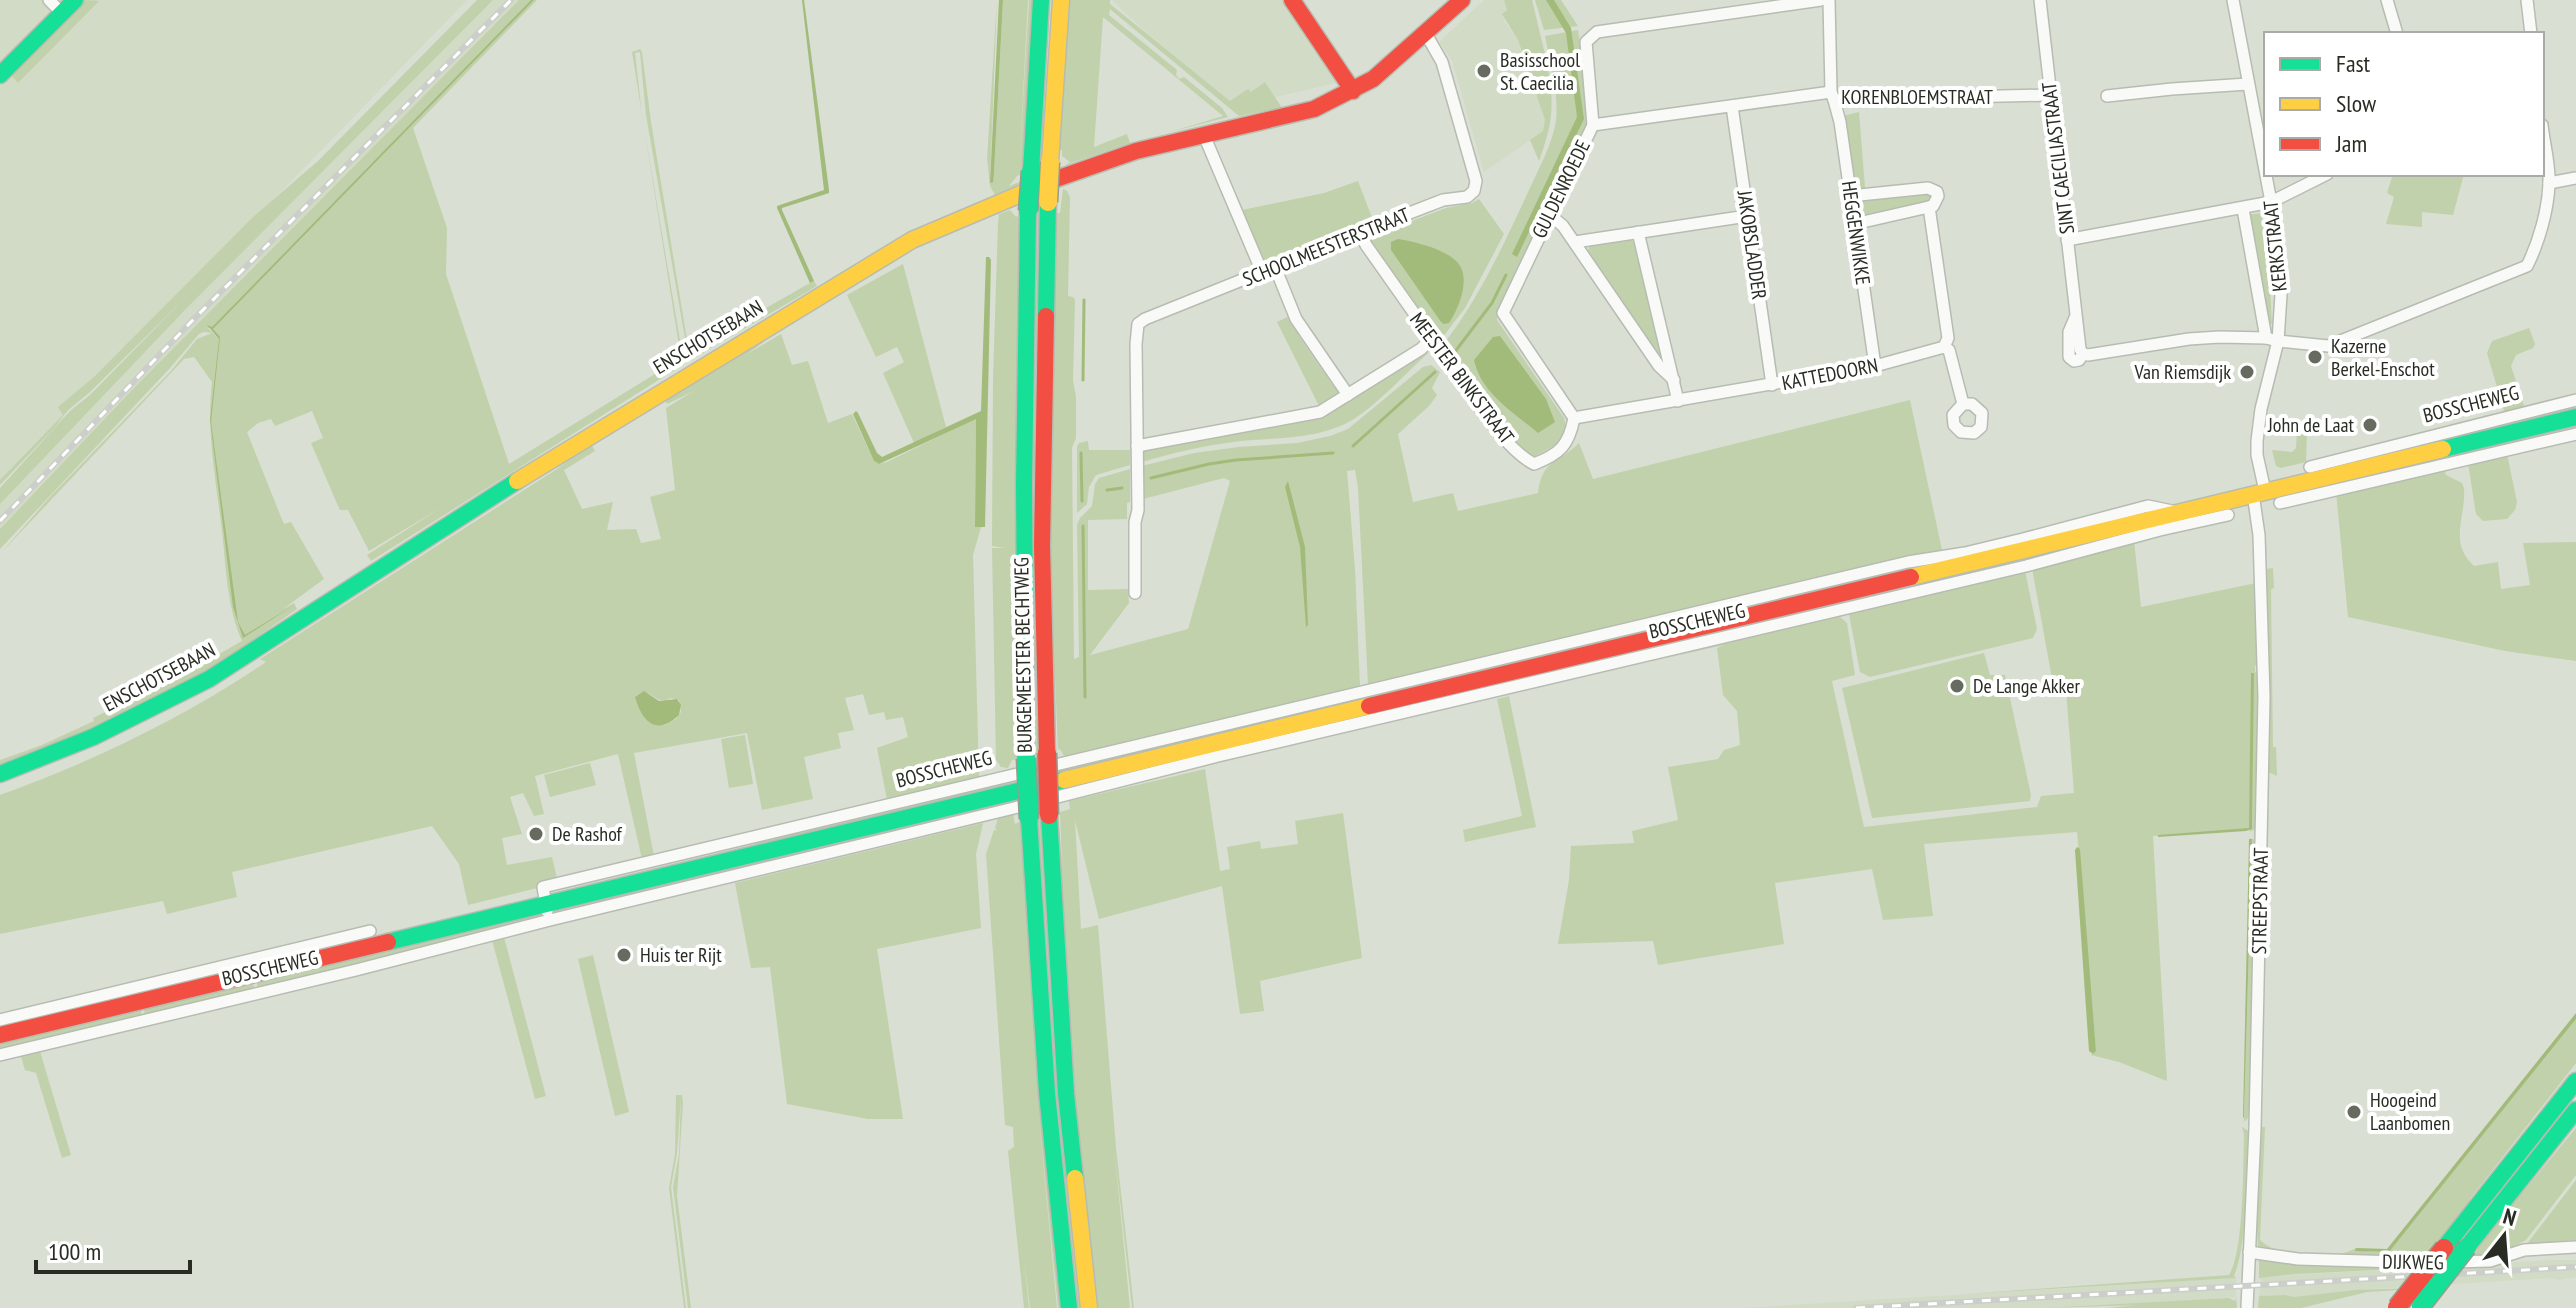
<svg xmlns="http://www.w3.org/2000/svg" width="2576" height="1308" viewBox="0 0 2576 1308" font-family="'PT Sans Narrow',sans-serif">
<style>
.built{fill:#d2dbc5}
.green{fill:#c1d1ab;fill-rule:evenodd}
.water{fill:#a3bb7a}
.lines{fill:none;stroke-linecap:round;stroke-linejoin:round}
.stream{stroke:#a3bb7a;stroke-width:3}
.street-casing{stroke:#b7bcb2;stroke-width:14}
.fast-casing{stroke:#b7bcb2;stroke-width:19}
.slow-casing{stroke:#b7bcb2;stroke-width:19}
.jam-casing{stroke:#b7bcb2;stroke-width:19}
.street{stroke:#f9faf8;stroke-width:11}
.fast{stroke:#16e098;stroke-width:16}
.slow{stroke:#ffcf43;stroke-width:16}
.jam{stroke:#f24e42;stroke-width:16}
.rail-casing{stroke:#ccceca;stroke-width:6}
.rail{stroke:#fff;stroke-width:3;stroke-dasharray:9;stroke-linecap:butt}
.fast-bridge-casing{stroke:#969d8d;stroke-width:21;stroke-linecap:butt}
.slow-bridge-casing{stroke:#969d8d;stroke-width:21;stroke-linecap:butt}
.jam-bridge-casing{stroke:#969d8d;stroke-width:21;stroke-linecap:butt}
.fast-bridge{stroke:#16e098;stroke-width:18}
.slow-bridge{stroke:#ffcf43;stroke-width:18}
.jam-bridge{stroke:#f24e42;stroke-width:18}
.poi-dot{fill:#666b60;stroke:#fff;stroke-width:3}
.labels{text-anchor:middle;stroke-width:8;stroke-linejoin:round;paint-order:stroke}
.poi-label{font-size:20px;fill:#282c23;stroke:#fff;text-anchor:start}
.street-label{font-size:20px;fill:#282c23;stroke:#fff}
</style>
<rect width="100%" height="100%" fill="#d9dfd2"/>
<g class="built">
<polygon points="0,0 467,0 0,481"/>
<polygon points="493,0 519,0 133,389 0,529 0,504 14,487 183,312"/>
<polygon points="1112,0 1284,0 1339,82 1233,107 1137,24"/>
<polygon points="1484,0 1504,0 1507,10 1504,21 1518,40 1545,120 1543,131 1484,172 1452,60 1439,42"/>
<polygon points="2554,1260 2576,1260 2576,1277 2559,1280 2551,1278 2356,1290 2294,1297 2285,1295 2259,1296 2261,1277"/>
<polygon points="2236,1278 2236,1297 2141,1305 2046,1308 1742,1308"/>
</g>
<g class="green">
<polygon points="84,0 99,1 18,83 12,76 12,72"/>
<polygon points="477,0 493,0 183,312 0,504 0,488 70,411 90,395 184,299 90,392 68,410 56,426 0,485 0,480 63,415 58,407 95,376 252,218 318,161"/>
<path d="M519 0H531L212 327 208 328 219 339 213 329 534 0H537L413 128 447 228 446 274 509 464 681 358 632 52 640 49 642 52 651 122 689 352 810 283 814 281 817 286 689 361 646 115 640 52 635 53 642 115 684 364 371 561 367 555 442 507 369 551 348 510H340L338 506 311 443 323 438 312 411 275 426 271 419 258 423 247 432 281 517 284 524 291 522 324 579 283 609 294 603 297 609 217 665 84 731 0 764V760L42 745 94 721 93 718 200 665 242 641C227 607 226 568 222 531 216 480 206 432 212 382L194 357 184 359 0 554 49 498 171 371 197 339 212 333 204 332 199 334 170 368 0 549V529L133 389Z"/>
<polygon points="997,0 990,182 994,172 1003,0 1028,0 1019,169 1029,0 1035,0 1022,174 1017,176 1009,186 1054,169 995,195 990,186 987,159"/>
<polygon points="1065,0 1110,0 1110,4 1230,101 1248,89 1251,92 1265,82 1282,108 1239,116 1110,9 1109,15 1177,70 1176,75 1179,79 1184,77 1222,108 1228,117 1170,132 1223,116 1103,17 1094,147 1127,134 1130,143 1065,165 1070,162 1062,156 1062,150 1057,150"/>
<polygon points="1504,0 1532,0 1545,54 1525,60 1518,40 1502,14 1507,10"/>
<polygon points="1535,0 1561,0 1578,26 1544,30"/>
<path d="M1578 30 1590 115 1587 125 1497 312V320L1564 418 1567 430 1563 441 1535 456 1528 455 1514 442 1442 346C1479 299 1504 244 1529 190 1539 168 1552 145 1556 121 1559 93 1550 63 1545 36Z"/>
<path d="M1546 57C1554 101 1555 118 1539 161L1530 140 1543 131 1545 120 1526 64Z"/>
<polygon points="1859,112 1865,188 1854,189 1843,116"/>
<polygon points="2393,174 2464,174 2453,215 2422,212 2422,227 2386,224 2394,197 2387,193"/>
<polygon points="1358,181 1374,223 1265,261 1242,210 1324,193"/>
<path d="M1063 189 1067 191 1070 197 1068 296 1073 297 1075 300 1073 380 1076 397V438L1072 448 1074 659 1079 657 1077 525 1080 518 1092 506 1095 484 1099 478 1130 469V502L1127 503V519L1088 520V590L1128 589 1129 603 1090 655 1188 629 1230 481 1224 478 1143 499 1142 466 1194 453 1239 447 1297 443 1330 436 1348 429 1423 367 1431 365 1440 372 1432 388 1437 395 1429 406 1398 434 1413 502 1453 493 1458 511 1538 493C1542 459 1558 464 1579 443L1593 479 1910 400 1942 550 1368 685 1358 488 1355 470 1347 471 1355 569 1360 687 1064 756 1060 749 1058 750 1055 675 1056 739 1052 740 1050 504 1054 213H1060Z"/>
<polygon points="1932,193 1934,201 1861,218 1857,200"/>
<polygon points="1479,199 1504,234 1465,308 1439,342 1370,242 1370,237 1446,208 1472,203"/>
<polygon points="1042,205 1040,754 1034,755 1030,656 1035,208"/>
<polygon points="1010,210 1016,217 1021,214 1019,759 1012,760 1008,768 1001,767 996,760 992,548 1005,548 992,546 993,379 998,223 999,214"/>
<polygon points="2261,213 2268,251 2272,324 2266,323 2247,215"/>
<polygon points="1629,238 1637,245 1663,351 1661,354 1657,354 1587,254 1590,244"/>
<polygon points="903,264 946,427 914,443 883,373 904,362 897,347 876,357 847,295"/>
<polygon points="1291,315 1301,333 1298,335 1334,387 1338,385 1340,393 1319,406 1277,322"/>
<polygon points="2529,328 2535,344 2533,348 2516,355 2511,366 2524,406 2514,411 2504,411 2487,353 2492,341"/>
<path d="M780 330 747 354 781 334 792 365 808 361 828 423 852 414 874 461 879 464 887 462 976 418 975 527H981L973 555 979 777 887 800 877 748 908 737 903 717 886 720 884 712 869 715 863 694 845 698 854 730 838 733 841 748 804 757 813 799 762 810 747 733 634 753 654 856 642 859 618 754 535 776 544 814 534 816 523 793 510 797 522 834 502 838 507 865 552 857 557 878 537 888 468 905 459 864 432 826 232 872 237 897 167 914 163 901 0 934V795C88 764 189 715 266 662L260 659 557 469 591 444 595 451 564 470 582 509 613 502 607 530 636 529 641 543 661 539 650 497 675 490 666 408 694 391 667 404 664 398ZM643 692C655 694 658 705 671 698L679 700 681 712 676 719 665 725 635 697Z"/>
<path d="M1424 350 1428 353C1404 375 1381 401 1354 419 1317 441 1274 437 1233 442 1202 446 1172 453 1142 462L1143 451 1147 448 1322 415Z"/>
<polygon points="2297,431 2307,432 2306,462 2281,468 2276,466 2272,450 2292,452 2296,448"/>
<polygon points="1088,441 1089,450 1130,450 1130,465 1096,475 1089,487 1087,504 1077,513 1077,447 1079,443"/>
<polygon points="2507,454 2517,502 2515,510 2507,519 2483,521 2476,514 2468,463"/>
<path d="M2444 469 2446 475 2462 483 2464 488C2466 518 2448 542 2474 566L2498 562 2501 589 2530 585 2523 543 2576 542V661L2505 651 2348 617 2336 492Z"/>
<polygon points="2134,540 2141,607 2256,583 2258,663 2255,666 2255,672 2258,673 2256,829 2249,832 2252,828 2253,673 2249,829 2153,836 2167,1081 2119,1062 2091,1055 2096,1051 2077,832 1924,844 1933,916 1883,920 1872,869 1775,883 1784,944 1658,965 1653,941 1558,944 1569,880 1571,846 1634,843 1632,831 1678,820 1668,767 1718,759 1724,750 1740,745 1737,711 1723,695 1717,648 1724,645 1648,662 2025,571 2037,629 2033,638 1870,677 1860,672 1849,614 1840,617 1847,623 1855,675 1832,681 1864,827 2037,807 2041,796 2074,793 2065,677 2052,679 2032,568"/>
<polygon points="2273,568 2274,588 2271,589 2273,747 2276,747 2277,776 2268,772 2269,671 2266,569"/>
<polygon points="1984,653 1990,675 2005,675 2031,795 2030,801 1872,818 1842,688"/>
<polygon points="1509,696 1536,827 1465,842 1463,830 1522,816 1497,699"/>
<polygon points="1366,714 1367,716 1060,793 1059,789 1040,796 1038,793 1017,798 1018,803 755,868 754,864 779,854"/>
<polygon points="1256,721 1233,728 1234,731 1215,737 780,842 754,844 754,839 1015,778 1017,783 1038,778 1038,774 1058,773 1057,768"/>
<polygon points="745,735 753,784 729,788 721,739"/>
<polygon points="590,763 596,785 550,797 544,775"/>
<polygon points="1205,769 1220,871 1230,869 1227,847 1260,841 1261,849 1298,844 1295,821 1343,813 1362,958 1260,981 1264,1011 1240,1014 1222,886 1099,919 1075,820 1081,929 1098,925 1116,1148 1134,1308 1132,1308 1114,1147 1130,1308 1095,1308 1082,1194 1055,824 1059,824 1062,866 1060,812 1070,809 1069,801"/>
<polygon points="1013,814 1015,824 1021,821 1064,1308 1058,1308 1039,1118 1057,1308 1030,1308 1024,1257 1029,1308 1024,1308 1008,1151 1014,1147 1013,1127 1005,1125 986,854 994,830 997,830 995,828 998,818"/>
<polygon points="1043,816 1083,1308 1075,1308 1060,1164 1037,817"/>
<polygon points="983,823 976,854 981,928 877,949 903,1119 868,1119 787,1104 770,967 751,968 735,883"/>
<polygon points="2249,838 2256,840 2249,1117 2244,1122 2252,840"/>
<polygon points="540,912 540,918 463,939 258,989 256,979"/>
<polygon points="504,937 546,1096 535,1099 492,940"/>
<polygon points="593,955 629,1112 615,1116 578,959"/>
<polygon points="253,980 254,989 145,1015 143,1006"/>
<polygon points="140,1007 142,1016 0,1050 0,1041"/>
<path d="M2576 1019V1063L2470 1199 2472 1257 2488 1234 2576 1128V1175L2526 1240 2499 1254 2487 1257 2405 1260 2366 1255 2296 1257 2258 1246 2256 1212 2259 1127H2265L2260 1240C2276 1257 2334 1262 2356 1248V1250L2388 1253Z"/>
<polygon points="39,1048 71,1155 62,1158 36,1073 25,1070 20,1053"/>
<polygon points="676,1095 682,1095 683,1103 677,1196 691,1308 688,1308 673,1187 679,1154 681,1096 677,1153 671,1187 686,1308 684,1308 669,1188 675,1154"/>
<path d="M2242 1127 2248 1131C2247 1170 2248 1242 2234 1276L2236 1278 1965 1294 2229 1275C2244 1253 2243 1166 2244 1134Z"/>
<polygon points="2576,1180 2576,1240 2526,1245"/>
<polygon points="2259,1258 2454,1266 2296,1274 2259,1278"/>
<polygon points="2447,1287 2367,1292 2301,1308 2258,1308 2259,1296 2285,1295 2294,1297 2355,1290"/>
<polygon points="2236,1297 2237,1308 2107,1308 2137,1305 2046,1308 2229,1298 2235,1301"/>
</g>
<g class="water">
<polygon points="531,0 534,0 213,329 220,337 211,422 238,622 245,635 294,605 243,638 233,607 210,420 219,339 207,325 212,327"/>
<polygon points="802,0 804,0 829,190 829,193 782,208 782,210 814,281 810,283 777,208 777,206 824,190"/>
<polygon points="999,0 1003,0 994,172 993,182 990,183"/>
<polygon points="1546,0 1554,0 1571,28 1584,119 1517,257 1512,254 1577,117 1566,33"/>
<path d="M1398 239C1416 242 1446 249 1458 263 1471 279 1459 308 1449 323L1444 324 1441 322 1391 250V242Z"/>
<polygon points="986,257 989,257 991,260 985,527 975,527 976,419 879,464 874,461 853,414 856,411 858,413 877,453 882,457 981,411"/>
<path d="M1500 336 1546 399 1555 422 1538 433C1513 412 1481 393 1474 360L1493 337Z"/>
<polygon points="1288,481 1305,547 1308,625 1306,627 1300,547 1285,487"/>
<polygon points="2251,673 2254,673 2252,829 2246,831 2158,837 2158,835 2249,828"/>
<path d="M644 691 659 701 677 699 681 705 679 715C656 737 642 721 635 697Z"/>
<polygon points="2249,839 2252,839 2244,1118 2243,1117"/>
<polygon points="2077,847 2080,849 2096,1051 2093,1054 2089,1051 2075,850"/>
<polygon points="2576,1013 2576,1019 2389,1252 2355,1251 2356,1248 2387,1249"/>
</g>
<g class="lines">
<g class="stream">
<polyline points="1454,353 1492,303 1506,275"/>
<polyline points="1083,380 1084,300"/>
<polyline points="1353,446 1435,372"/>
<polyline points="1081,453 1082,501"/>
<polyline points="1151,478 1209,464 1236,460 1333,453"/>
<polyline points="1107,490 1122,488"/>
<polyline points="1083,526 1085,697"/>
</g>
<defs>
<g id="street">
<polyline points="49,0 62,13"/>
<polyline points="1829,0 1831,92 1834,100 2050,95"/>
<polyline points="2040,0 2080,349 2083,354"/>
<polyline points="2233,0 2271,202 2282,279 2278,341 2261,409 2257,441 2257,455 2265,491"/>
<polyline points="2387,0 2397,34"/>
<polyline points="2527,0 2531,34"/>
<polyline points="2107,96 2172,89 2248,84"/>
<polyline points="1834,100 1840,122 1875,366"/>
<polyline points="1732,106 1772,385"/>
<polyline points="1593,125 1586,42 1597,32 1821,0"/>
<polyline points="1203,133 1262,272"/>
<polyline points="2549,183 2576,178"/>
<polyline points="1850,196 1928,188 1937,192 1938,196 1933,206 1854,224"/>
<polyline points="2243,209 2266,338"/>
<polyline points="1549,214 1563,226 1659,366 1674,380"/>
<path d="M1360 232 1366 245 1428 333 1430 340C1461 374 1496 444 1534 464 1560 454 1569 445 1574 418"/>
<polyline points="1638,232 1678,401"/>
<polyline points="2067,240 2271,202 2327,174"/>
<polyline points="1575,242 1747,216"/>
<polyline points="1275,267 1296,319 1348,395"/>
<polyline points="2075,318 2069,332 2069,357 2074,361 2079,360 2083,354"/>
<polyline points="1944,347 1949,350 1963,404 1953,415 1954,425 1961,432 1974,433 1981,427 1982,413 1972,404 1963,404"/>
<path d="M2083 354 2088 355 2189 339 2219 337 2266 338 2278 341 2328 346 2527 266C2539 242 2548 210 2549 184 2550 165 2544 144 2542 125"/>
<polyline points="1574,418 1503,313 1593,125 1831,92"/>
<polyline points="1574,418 1875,366 1944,347 1948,338 1929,207"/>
<polyline points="1137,446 1320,412 1421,349 1430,340"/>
<polyline points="2310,467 2576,400"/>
<polyline points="2280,503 2576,434"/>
<polyline points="1135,593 1135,522 1138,510 1136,344 1138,324 1145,319 1376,226 1443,200 1467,197 1474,191 1476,181 1442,62 1426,34"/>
<polyline points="547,911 543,887 1908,562 1965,553 2023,539 2148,506 2172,511"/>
<polyline points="0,1020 370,931"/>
<polyline points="0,1055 356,970 550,920 1014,808 1218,756 2026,566 2160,530 2228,515"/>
<polyline points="2249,1252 2298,1259 2432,1263"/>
<polyline points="2453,1262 2490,1261 2524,1250 2576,1247"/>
<polyline points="2247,1308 2255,1128 2264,697 2259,535 2253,494"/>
</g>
<g id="fast">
<polyline points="0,75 75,0"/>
<polyline points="1031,171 1041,0"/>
<polyline points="1046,316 1048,202"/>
<polyline points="2443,449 2576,417"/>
<polyline points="1026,758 1024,484 1028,211"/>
<polyline points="0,774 93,737 209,679 517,481"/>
<polyline points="1049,815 1066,1094 1075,1178"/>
<polyline points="1029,819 1047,1093 1069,1308"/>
<polyline points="388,942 1064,780"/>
<polyline points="2467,1247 2576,1110"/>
<polyline points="2444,1248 2576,1081"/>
</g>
<g id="slow">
<polyline points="1050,162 1061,0"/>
<polyline points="517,481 912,240 1056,179"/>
<polyline points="1911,577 2443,449"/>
<polyline points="1064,780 1369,706"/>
<polyline points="1075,1178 1089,1308"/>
</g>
<g id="jam">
<polyline points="1292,0 1353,91"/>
<polyline points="1056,179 1136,151 1314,109 1373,79 1462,0"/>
<polyline points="1046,316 1042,546 1047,753"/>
<polyline points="1369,706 1911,577"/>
<polyline points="0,1035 388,942"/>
</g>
</defs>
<use href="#street" class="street-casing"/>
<use href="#fast" class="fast-casing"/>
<use href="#slow" class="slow-casing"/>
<use href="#jam" class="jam-casing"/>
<use href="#street" class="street"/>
<use href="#fast" class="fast"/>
<use href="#slow" class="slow"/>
<use href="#jam" class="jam"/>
<defs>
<g id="rail">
<polyline points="0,521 190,323 511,0"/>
<polyline points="1856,1308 2576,1267"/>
</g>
</defs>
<use href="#rail" class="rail-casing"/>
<use href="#rail" class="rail"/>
<defs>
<g id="fast-bridge">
<polyline points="1028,211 1031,171"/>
<polyline points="1026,758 1029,819"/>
<polyline points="2421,1306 2467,1247"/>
</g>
<polyline id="slow-bridge" points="1048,202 1050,162"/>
<g id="jam-bridge">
<polyline points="1047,753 1049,815"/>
<polyline points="2397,1307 2444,1248"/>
</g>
</defs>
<use href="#fast-bridge" class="fast-bridge-casing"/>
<use href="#slow-bridge" class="slow-bridge-casing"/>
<use href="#jam-bridge" class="jam-bridge-casing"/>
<use href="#fast-bridge" class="fast-bridge"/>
<use href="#slow-bridge" class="slow-bridge"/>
<use href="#jam-bridge" class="jam-bridge"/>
</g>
<g class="poi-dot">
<circle cx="1484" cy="71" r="8"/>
<circle cx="2315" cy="357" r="8"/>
<circle cx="2247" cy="372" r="8"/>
<circle cx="2370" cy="425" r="8"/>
<circle cx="1957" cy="686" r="8"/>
<circle cx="536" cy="834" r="8"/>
<circle cx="624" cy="955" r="8"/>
<circle cx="2354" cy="1112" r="8"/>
</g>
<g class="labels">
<g class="poi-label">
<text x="1500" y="67">Basisschool<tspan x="1500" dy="23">St. Caecilia</tspan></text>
<text x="2331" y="353">Kazerne<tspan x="2331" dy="23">Berkel-Enschot</tspan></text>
<text x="2231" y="379" text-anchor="end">Van Riemsdijk</text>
<text x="2354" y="432" text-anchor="end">John de Laat</text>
<text x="1973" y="693">De Lange Akker</text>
<text x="552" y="841">De Rashof</text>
<text x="640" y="962">Huis ter Rijt</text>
<text x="2370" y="1107">Hoogeind<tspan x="2370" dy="23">Laanbomen</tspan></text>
</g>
<g class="street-label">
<text x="1917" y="104">KORENBLOEMSTRAAT</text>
<text transform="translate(2058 158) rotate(-97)" y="7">SINT CAECILIASTRAAT</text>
<text transform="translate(1561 189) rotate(-64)" y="7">GULDENROEDE</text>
<text transform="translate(1856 233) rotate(82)" y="7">HEGGENWIKKE</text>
<text transform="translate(1752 245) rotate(82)" y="7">JAKOBSLADDER</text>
<text transform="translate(2275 246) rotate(-96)" y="7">KERKSTRAAT</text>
<text transform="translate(1326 247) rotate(-22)" y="7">SCHOOLMEESTERSTRAAT</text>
<text transform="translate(708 337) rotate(-31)" y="7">ENSCHOTSEBAAN</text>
<text transform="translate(1830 374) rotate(-11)" y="7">KATTEDOORN</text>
<text transform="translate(1462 378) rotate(53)" y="7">MEESTER BINKSTRAAT</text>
<text transform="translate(2471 404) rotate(-14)" y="7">BOSSCHEWEG</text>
<text transform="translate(1697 621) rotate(-13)" y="7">BOSSCHEWEG</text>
<text transform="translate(1023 655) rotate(-91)" y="7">BURGEMEESTER BECHTWEG</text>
<text transform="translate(159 677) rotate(-28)" y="7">ENSCHOTSEBAAN</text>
<text transform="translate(944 769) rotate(-14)" y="7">BOSSCHEWEG</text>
<text transform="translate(2260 901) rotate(-89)" y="7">STREEPSTRAAT</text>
<text transform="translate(270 968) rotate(-13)" y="7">BOSSCHEWEG</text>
<text transform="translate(2413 1262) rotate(1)" y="7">DIJKWEG</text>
</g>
</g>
<rect x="2264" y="32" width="280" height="144" fill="#ffffff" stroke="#a9aba7" stroke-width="2"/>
<rect x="2280" y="58" width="40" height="12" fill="#16e098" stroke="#a9aba7" stroke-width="2"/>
<text x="2336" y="72" font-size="24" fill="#282c23">Fast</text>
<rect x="2280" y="98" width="40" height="12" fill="#ffcf43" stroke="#a9aba7" stroke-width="2"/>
<text x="2336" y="112" font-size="24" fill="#282c23">Slow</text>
<rect x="2280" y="138" width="40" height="12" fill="#f24e42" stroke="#a9aba7" stroke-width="2"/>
<text x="2336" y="152" font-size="24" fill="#282c23">Jam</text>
<g transform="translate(2504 1236) rotate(17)" stroke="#ffffff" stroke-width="6" paint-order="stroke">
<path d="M0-6L14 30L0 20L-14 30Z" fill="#282c23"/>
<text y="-12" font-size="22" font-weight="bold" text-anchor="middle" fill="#282c23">N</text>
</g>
<path d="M36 1260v12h154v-12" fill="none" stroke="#282c23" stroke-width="4"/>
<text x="48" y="1260" font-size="24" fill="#282c23" stroke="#ffffff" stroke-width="6" paint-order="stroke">100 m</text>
</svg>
